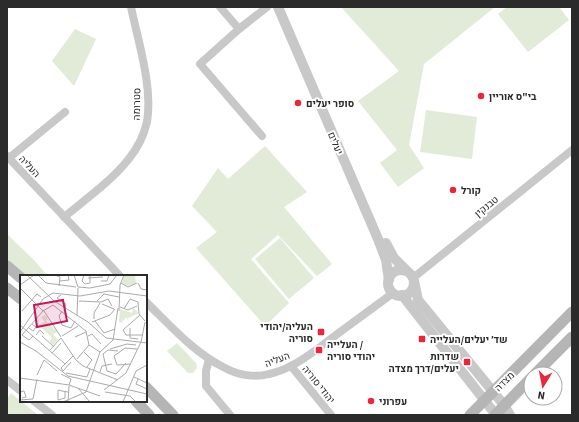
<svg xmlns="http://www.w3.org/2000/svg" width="579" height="422" viewBox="0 0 579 422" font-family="'Source Sans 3',Heebo,sans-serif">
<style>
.green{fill:#e2ead8}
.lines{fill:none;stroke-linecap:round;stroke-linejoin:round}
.minor{stroke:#c8c8c8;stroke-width:8}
.tertiary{stroke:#c8c8c8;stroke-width:10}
.secondary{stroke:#b5b5b5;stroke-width:11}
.poi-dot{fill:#ea263d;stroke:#fff;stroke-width:1.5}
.labels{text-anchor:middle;stroke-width:4;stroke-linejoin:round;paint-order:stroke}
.poi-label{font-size:10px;font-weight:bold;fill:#2b2b2b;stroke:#fff;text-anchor:start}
.street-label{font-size:10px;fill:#2b2b2b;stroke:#fff}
.inset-road{fill:none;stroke:#aaa;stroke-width:1}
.view{fill:#c2185b;fill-opacity:0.15;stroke:#c2185b;stroke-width:2}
.inset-edge{fill:none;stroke:#2b2b2b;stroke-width:2}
</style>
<rect width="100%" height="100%" fill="#fff"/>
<g class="green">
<polygon points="341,7 495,7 424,64 409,145 424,168 398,187 380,163 397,150 358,101 399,71"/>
<polygon points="507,7 559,7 569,20 528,52 498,14"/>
<polygon points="75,29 96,39 74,86 52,61"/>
<polygon points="426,110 477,117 472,159 420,152"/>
<polygon points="265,146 307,192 284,207 332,264 317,276 278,235 251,259 289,303 265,326 196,248 217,232 192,206 218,168 228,179"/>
<polygon points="7,234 35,261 46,274 45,276 27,276 7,260"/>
<polygon points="280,238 314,278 289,299 255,259"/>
<polygon points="177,343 196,363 197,368 193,373 188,373 167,351"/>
<polygon points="11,393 38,415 7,415 7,399"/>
</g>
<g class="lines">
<g class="minor">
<polyline points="220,7 239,29"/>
<polyline points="262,136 200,64 239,29 267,7"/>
<polyline points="7,156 120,276"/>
<polyline points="9,158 65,112"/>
<path d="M64 217C86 199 110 182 128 160 137 149 144 135 147 122 153 87 138 41 131 7"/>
<polyline points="413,278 572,150"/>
<path d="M146 302C170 325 194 353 225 368 238 375 255 378 269 374 293 369 313 352 332 338 352 323 373 308 393 293"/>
<polyline points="209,359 206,371 206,386 230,415"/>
<polyline points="291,366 331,415"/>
<polyline points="7,380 21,391"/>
<polyline points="34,401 52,415"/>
</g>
<g class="tertiary">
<polyline points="278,7 378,239 386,260 389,280"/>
<polyline points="386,243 394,258 407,271"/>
<circle cx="401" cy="283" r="13"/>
<polyline points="414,281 418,300 504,405 510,415"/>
<polyline points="402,295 496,415"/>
</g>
<g class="secondary">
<polyline points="7,266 21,278"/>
<polyline points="7,288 21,299"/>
<polyline points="535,374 572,337"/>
<polyline points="146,387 173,415"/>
<polyline points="136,401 149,415"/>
<polyline points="470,415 572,312"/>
<polyline points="495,415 531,378"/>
</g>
</g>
<g class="poi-dot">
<circle cx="481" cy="96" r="4"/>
<circle cx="298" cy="103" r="4"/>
<circle cx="453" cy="190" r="4"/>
<rect x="317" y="328" width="8" height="8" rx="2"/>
<rect x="418" y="335" width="8" height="8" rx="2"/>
<rect x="315" y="346" width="8" height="8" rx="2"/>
<rect x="463" y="358" width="8" height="8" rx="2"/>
<circle cx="371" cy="401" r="4"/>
</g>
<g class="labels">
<g class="poi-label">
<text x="489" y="100">בי"ס אוריין</text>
<text x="306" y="107">סופר יעלים</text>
<text x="461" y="194">קורל</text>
<text x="313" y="330" text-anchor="end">העליה/יהודי<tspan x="313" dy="12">סוריה</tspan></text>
<text x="430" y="343">שד׳ יעלים/העלייה</text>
<text x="327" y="348">העלייה /<tspan x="327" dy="12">יהודי סוריה</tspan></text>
<text x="459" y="360" text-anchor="end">שדרות<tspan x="459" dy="12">יעלים/דרך מצדה</tspan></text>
<text x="379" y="405">עפרוני</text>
</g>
<g class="street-label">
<text transform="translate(136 104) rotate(-89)" y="4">סטרומה</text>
<text transform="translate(336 143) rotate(67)" y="4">יעלים</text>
<text transform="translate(30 166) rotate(47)" y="4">העליה</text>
<text transform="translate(486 206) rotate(-39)" y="4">טבנקין</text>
<text transform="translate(277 359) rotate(-20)" y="4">העליה</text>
<text transform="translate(504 381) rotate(-45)" y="4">מצדה</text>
<text transform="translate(319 384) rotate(51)" y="4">יהודי סוריה</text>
</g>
</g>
<g transform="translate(20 275)">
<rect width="127" height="127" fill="#fff"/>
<path d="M104 0H115L116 8 108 11 102 8ZM113 33 119 38 108 43 109 47 106 42 104 46 102 44 103 48 99 47 100 34 112 38ZM25 40 28 44 26 46 38 57 33 59 38 65 33 70 30 67 32 62 18 50 25 47 21 42Z" fill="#e2ead8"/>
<path class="inset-road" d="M7 0 34 26 68 47 86 63 127 68M18 0 26 8 56 12M35 0 40 2 39 11M54 0 58 12 70 13 90 9 97 0M64 0 62 6 65 9 70 8V0M68 3 83 2M40 6 49 5 48 0M81 6H87L89 0M101 8 108 12 117 8M118 8 121 14 127 15M0 10 14 0M0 13 23 36M41 20 37 23 46 29 45 33M59 26 81 27M77 26 84 19 99 22M81 27 88 24 92 31M118 27 119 39 125 46M82 29 94 34M100 32 108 35 117 31M104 34 110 24 118 27M2 36 17 19 21 22M23 36 33 30 66 56 69 70 57 84M24 36 41 62M42 36 39 41 42 50 51 53 55 46M99 36 100 10 104 0M57 40 58 13M120 40 103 55 106 60H122M74 44V38L80 28M75 46 84 58 95 54M72 47 90 40 95 34M0 50 45 89M9 53 13 56 16 52 12 49M110 53V63L118 64M0 57 23 24 33 18 60 21 89 16 127 21M16 60 20 55 24 59M13 61 9 65 2 60 23 36M22 61 33 71M42 61 58 51M68 61 72 59 81 69M55 62 66 57M41 63 56 85 63 91 98 105M0 67 16 76 48 101 127 119M69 70 80 77M90 74 107 69 116 70M29 76 41 63M98 76 88 75 83 79 87 96 96 99 106 88M64 77 72 85 67 92M32 78 41 68M111 89 97 90 94 81 105 73 117 74M43 96 41 93 53 81M43 96 51 87M80 97 82 91 92 89M46 98 67 102 70 94M41 99 51 104 49 110M17 100 24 85 37 96M114 102 127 108M0 103 49 110 80 121M118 104 116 109 127 114M58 113 70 127M84 115 106 98 121 67 125 47M45 116V123L38 125V115L42 116 48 117M0 117 4 116 6 122 2 123M85 117 110 121 116 127M13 124 17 104M0 125 13 124M43 127 66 117 80 77 93 65 98 33M48 127 49 111M103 127 116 96 127 90"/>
<path class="view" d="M43 25 47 46 17 52 14 30Z"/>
<rect width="127" height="127" class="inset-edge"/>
</g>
<rect width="579" height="422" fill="none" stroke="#2b2b2b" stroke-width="16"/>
<g transform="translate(543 386) rotate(190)"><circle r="19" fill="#ffffff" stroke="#aaaaaa"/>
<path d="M0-3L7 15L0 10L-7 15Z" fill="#ea263d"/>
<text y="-6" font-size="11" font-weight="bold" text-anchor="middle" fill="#2b2b2b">N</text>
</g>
</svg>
